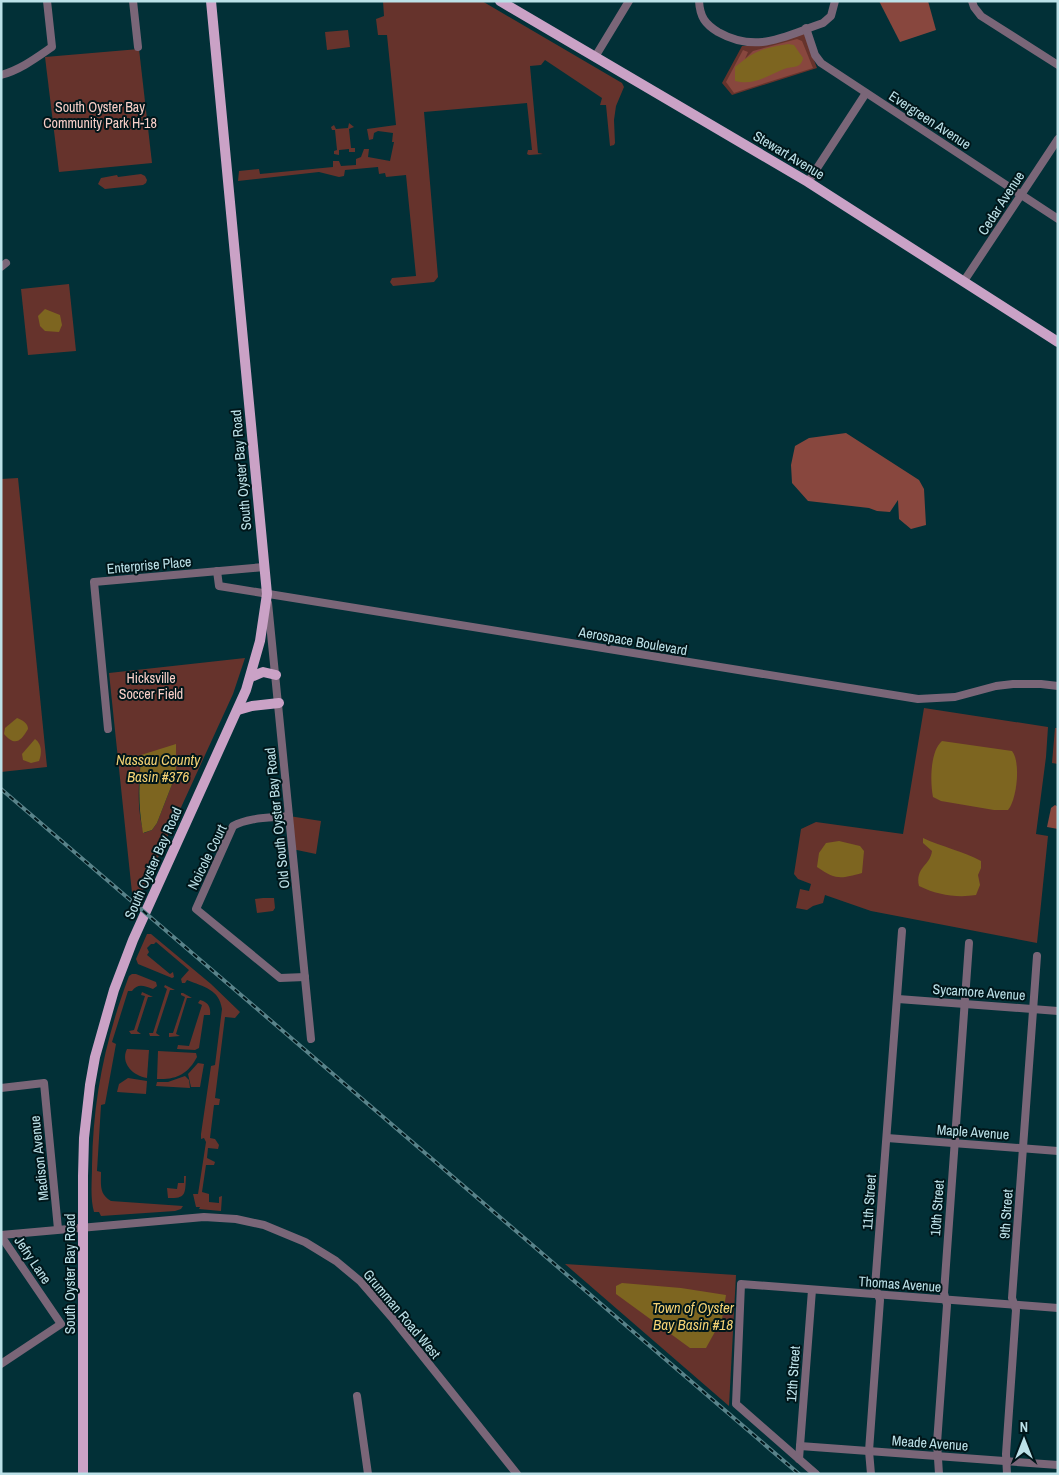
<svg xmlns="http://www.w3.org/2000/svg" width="1059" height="1475" viewBox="0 0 1059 1475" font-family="'Archivo Narrow',sans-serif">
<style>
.green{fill:#66332c;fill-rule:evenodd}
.forest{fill:#88473e}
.water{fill:#7d6520}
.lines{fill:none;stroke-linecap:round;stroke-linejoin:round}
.minor{stroke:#7a6678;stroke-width:8}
.major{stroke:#caa2c6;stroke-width:10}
.rail-casing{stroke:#59838a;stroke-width:4}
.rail{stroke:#00161a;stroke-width:2;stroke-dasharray:5.5;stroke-linecap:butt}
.labels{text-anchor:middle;stroke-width:4;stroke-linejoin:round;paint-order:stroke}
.park-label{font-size:14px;fill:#f9cfc8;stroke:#00161a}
.street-label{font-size:14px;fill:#bce1e8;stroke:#00161a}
.water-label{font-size:15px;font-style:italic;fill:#f5d274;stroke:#00161a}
</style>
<rect width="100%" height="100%" fill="#023037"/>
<g class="green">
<polygon points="383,1 482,1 622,83 624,87 616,106 614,120 615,143 614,145 610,146 606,105 600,105 602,98 545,60 541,65 530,66 538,153 543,154 529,155 527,154 528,150 532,150 527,103 424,112 438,277 434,282 393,286 390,282 392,278 416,276 406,175 386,177 385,173 379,174 378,167 345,170 344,176 339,177 319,172 238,181 239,171 259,169 260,174 333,167 333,161 339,161 341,166 356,165 356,159 361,157 364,149 369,149 368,157 390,161 394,142 392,142 393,133 378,131 374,133 373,139 369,140 367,129 396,125 387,35 378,35 376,19 384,16"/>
<polygon points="348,30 350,47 327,50 325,32"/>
<polygon points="804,33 817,68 732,95 722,83 742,46 759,46"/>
<polygon points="139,49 152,163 59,172 45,57"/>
<polygon points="349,123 354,127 349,129 351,148 355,148 355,152 349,152 349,149 339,150 339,155 334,154 334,151 337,150 335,130 332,130 331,127 334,125 336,129 348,128"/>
<polygon points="141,174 145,176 147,180 146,183 143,185 105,189 98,184 101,178 117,175 118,177"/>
<polygon points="69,284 76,351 28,355 21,289"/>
<polygon points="18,478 47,767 1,772 1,479"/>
<path d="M245 658 233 694 140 897 132 893 109 673ZM141 755 176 774 157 823 152 830 144 833C136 808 139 781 141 755Z"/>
<polygon points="924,708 1048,727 1046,757 1036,834 1048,836 1037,943 871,911 825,895 823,903 813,906 807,910 796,908 800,889 809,891 811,884 798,879 794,874 801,829 816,822 903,834"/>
<polygon points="1055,728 1058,728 1058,764 1052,763"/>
<polygon points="289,816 321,821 316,854 292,849"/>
<polygon points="263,898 274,898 275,908 273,911 257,913 255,899"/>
<path d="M147 934H151L211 984 240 1012 235 1018 225 1017 215 1098 220 1099 219 1105H214L210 1138 215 1139 219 1145 218 1149 208 1148 207 1158 215 1162 214 1165H206L202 1192 209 1194V1202L219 1203V1197L222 1196 221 1211 199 1209 200 1207H196L193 1194H198L206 1142 204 1138 201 1139V1134L211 1066 215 1065 222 1009C219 989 204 987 187 980L185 983H182L181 979 189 970 156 942 154 944H151L147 948 149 952 147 955 170 974 173 972 174 977 172 978 138 964 136 959Z"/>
<path d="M132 974H136L156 982 157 986 153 989C144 986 138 983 132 991H128L112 1042 116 1044 105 1104 101 1105 97 1171 101 1172C101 1185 99 1194 111 1201L183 1206 181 1209 175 1211 101 1216 99 1212H94C90 1198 92 1181 92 1166 93 1099 105 1040 129 976Z"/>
<polygon points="165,985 175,990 170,990 156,1033 160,1036 150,1036 149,1033 153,1033 167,989 164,987"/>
<polygon points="142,992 153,997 148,997 137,1031 141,1034 131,1034 129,1031 134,1030 145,996 141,995"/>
<polygon points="181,993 183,993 192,998 187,998 176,1034 180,1036 169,1037 169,1033 173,1033 185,997 181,995"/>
<path d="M200 1000C208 1002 211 1007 210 1015H204L199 1048 195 1050 177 1049 178 1045 189 1046 202 1005 198 1003Z"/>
<path d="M127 1049 149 1050 147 1078C133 1076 120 1063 127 1049Z"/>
<path d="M158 1051 196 1053 197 1057C188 1074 176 1080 157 1079Z"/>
<polygon points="198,1063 204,1064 200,1087 191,1087 188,1074"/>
<polygon points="185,1076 189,1080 190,1088 156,1086 157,1082 168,1082"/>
<polygon points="128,1078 147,1081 146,1094 117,1092 119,1084"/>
<path d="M184 1176H186C185 1193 187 1199 168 1198L167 1188 177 1189 178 1183H184Z"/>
<polygon points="565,1264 736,1275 729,1406"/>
</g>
<g class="forest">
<polygon points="879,1 928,1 936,30 900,42"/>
<polygon points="797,39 802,41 813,68 740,91 734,93 726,82 743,50 748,52 745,59 753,51"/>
<polygon points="846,433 919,480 924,489 926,525 911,529 899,519 898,500 890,512 877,511 869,508 808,501 792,483 791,465 795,446 809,438"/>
<polygon points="1055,805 1058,807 1058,829 1047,827 1051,808"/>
</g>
<g class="water">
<path d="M788 44 794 45 803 58C801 69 793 66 784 69 767 76 754 86 735 81V67C754 51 763 48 788 44Z"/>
<polygon points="45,309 60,315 62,325 59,332 45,331 40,326 38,316"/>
<path d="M17 718C22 720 28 723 28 729 21 741 15 747 4 734L5 728Z"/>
<path d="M35 739C42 744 42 753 39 761L31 763 23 760 22 754Z"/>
<path d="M942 741 1012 751C1021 762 1017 799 1008 810H994L941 801 933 797C930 782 930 751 942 741Z"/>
<path d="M176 744V774L157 823 152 830 143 833C138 807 139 782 141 755Z"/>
<path d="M923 838C942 847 963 851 981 861V868L978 875 980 885 976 895C957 898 937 895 919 886 915 867 930 866 932 851L923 843Z"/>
<path d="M839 841 860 846 864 851 862 873C840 879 836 880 817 867L819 853 826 843Z"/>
<polygon points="622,1283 681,1288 726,1295 722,1319 706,1348 690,1348 616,1294 616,1286"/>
</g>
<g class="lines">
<g class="minor">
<polyline points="133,1 138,47"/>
<path d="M699 1C700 17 705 24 718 32 757 54 785 36 823 23L831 16 835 1"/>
<polyline points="972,1 974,7 981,16 1058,65"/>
<polyline points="806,28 815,55 821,63 1058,219"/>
<polyline points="595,57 629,1"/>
<path d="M1 75C20 70 36 58 52 47L47 1"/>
<polyline points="808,182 866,93"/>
<polyline points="1,267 6,263"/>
<polyline points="964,281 1058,139"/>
<polyline points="217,571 219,586 918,699 955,697 996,686 1013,684 1041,684 1058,686"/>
<polyline points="268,603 311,1039"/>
<polyline points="108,729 94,582 264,567"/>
<path d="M289 816C271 818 249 817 233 826L196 909 280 978 305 977"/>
<polyline points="898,999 1058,1011"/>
<polyline points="1,1088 44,1083 58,1229"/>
<polyline points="887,1138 1058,1151"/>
<polyline points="1,1235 204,1217 236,1219 264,1225 305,1242 336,1261 360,1281 393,1319 517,1474"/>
<polyline points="1,1236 61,1324 1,1364"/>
<polyline points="357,1396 368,1474"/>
<polyline points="800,1446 1058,1465"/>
<polyline points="799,1459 812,1290"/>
<polyline points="816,1474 736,1404 741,1284 1058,1308"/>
<polyline points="871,1474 869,1451 880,1300 875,1287 902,931"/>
<polyline points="939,1474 937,1443 947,1305 944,1293 969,943"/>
<polyline points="1007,1474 1006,1454 1016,1310 1012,1298 1037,956"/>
</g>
<g class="major">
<polyline points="500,1 808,182 1058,342"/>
<polyline points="251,677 263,672 276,675"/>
<polyline points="238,710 252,706 279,703"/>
<polyline points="83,1474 83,1176 84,1138 90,1085 95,1057 114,990 133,940 246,690 260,641 267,594 211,1"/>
</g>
<defs>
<polyline id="rail" points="1,789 799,1474"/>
</defs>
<use href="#rail" class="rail-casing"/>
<use href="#rail" class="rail"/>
</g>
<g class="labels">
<g class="park-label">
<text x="100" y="112">South Oyster Bay<tspan x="100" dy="16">Community Park H-18</tspan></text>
<text x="151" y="683">Hicksville<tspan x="151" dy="16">Soccer Field</tspan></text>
</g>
<g class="street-label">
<text transform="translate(930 120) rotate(33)" y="5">Evergreen Avenue</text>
<text transform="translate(789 155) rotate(31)" y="5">Stewart Avenue</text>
<text transform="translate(1001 203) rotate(-57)" y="5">Cedar Avenue</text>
<text transform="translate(241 470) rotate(-95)" y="5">South Oyster Bay Road</text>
<text transform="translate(149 565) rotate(-5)" y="5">Enterprise Place</text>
<text transform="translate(633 641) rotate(10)" y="5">Aerospace Boulevard</text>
<text transform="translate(277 818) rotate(-96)" y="5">Old South Oyster Bay Road</text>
<text transform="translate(207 857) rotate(-64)" y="5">Noicole Court</text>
<text transform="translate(153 863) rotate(-66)" y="5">South Oyster Bay Road</text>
<text transform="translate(979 992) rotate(4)" y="5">Sycamore Avenue</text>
<text transform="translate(973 1132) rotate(4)" y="5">Maple Avenue</text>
<text transform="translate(39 1158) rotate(-96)" y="5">Madison Avenue</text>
<text transform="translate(869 1202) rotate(-86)" y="5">11th Street</text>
<text transform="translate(937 1208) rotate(-86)" y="5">10th Street</text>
<text transform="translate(1006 1214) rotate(-86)" y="5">9th Street</text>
<text transform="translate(33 1260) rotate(56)" y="5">Jefry Lane</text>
<text transform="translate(70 1274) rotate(-90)" y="5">South Oyster Bay Road</text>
<text transform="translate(900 1284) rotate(4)" y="5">Thomas Avenue</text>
<text transform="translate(402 1314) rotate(50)" y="5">Grumman Road West</text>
<text transform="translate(793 1374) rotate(-86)" y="5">12th Street</text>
<text transform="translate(930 1443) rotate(4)" y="5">Meade Avenue</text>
</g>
<g class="water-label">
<text x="158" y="765">Nassau County<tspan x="158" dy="17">Basin #376</tspan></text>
<text x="693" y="1313">Town of Oyster<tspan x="693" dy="17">Bay Basin #18</tspan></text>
</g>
</g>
<rect width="1059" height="1475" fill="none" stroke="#bce1e8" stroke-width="5"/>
<g transform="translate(1024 1440)" stroke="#00161a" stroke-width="4" paint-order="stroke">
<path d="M0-4L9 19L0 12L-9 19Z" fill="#bce1e8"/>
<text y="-8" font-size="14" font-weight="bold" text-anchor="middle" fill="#bce1e8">N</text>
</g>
</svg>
